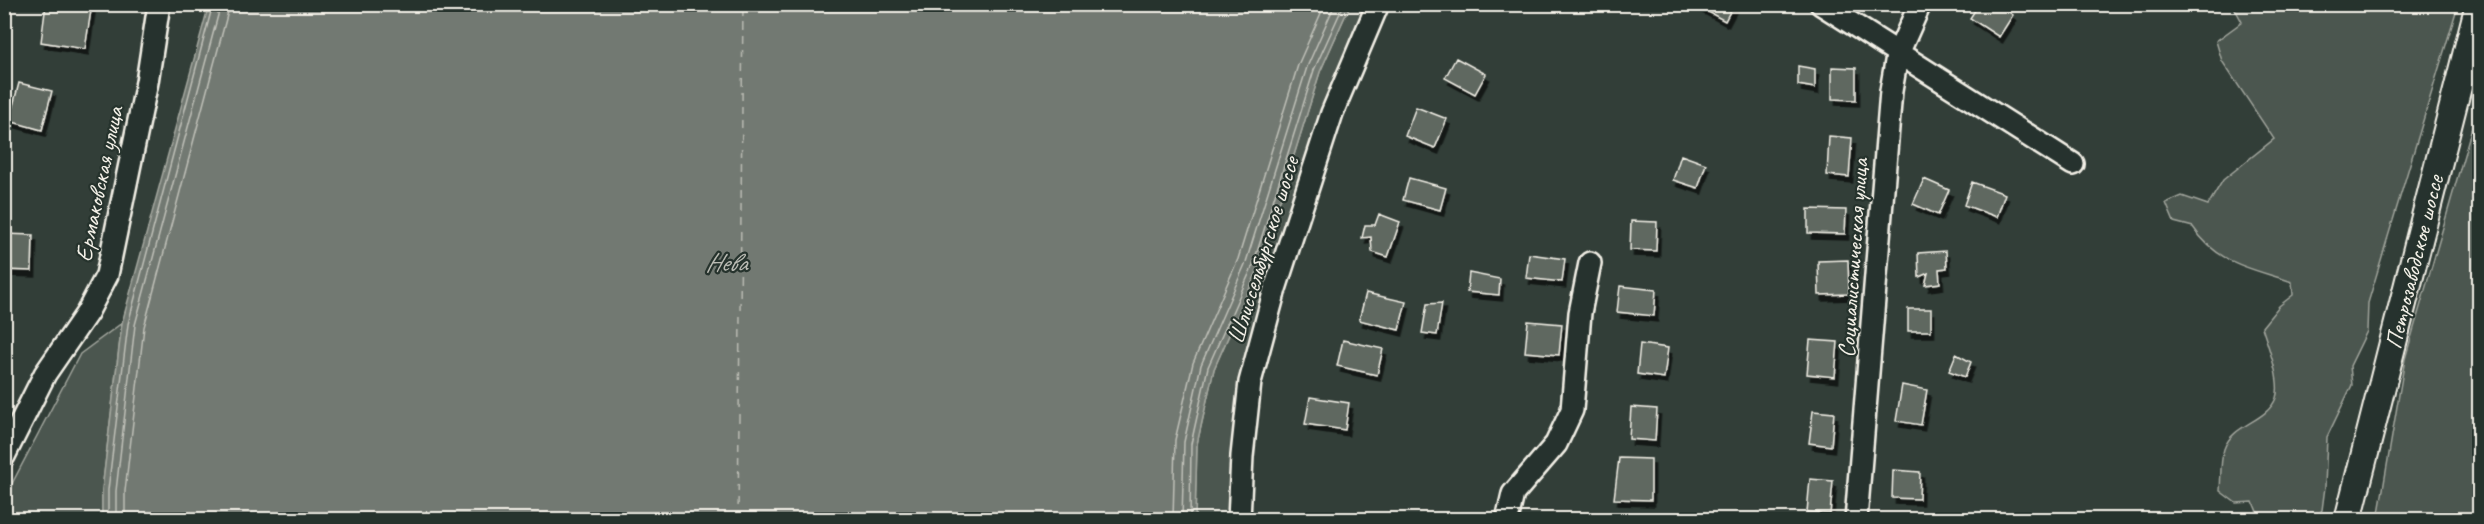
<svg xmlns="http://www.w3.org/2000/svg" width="2484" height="524" viewBox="0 0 2484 524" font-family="Caveat,sans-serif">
<defs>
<filter id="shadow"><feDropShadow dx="3.5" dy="6" stdDeviation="0" flood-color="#0009"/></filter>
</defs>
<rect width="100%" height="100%" fill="#323e38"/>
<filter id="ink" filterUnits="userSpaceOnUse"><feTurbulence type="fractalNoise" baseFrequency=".0167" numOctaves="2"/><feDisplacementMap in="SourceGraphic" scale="12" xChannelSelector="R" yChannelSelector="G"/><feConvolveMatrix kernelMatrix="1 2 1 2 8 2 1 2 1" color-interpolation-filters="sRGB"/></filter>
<g filter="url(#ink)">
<path fill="#4c564f" stroke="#a0a49c" stroke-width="1.5" d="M1350 5H1376L1239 431 1228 495 1229 519 1195 520 1197 444 1214 369 1259 267 1320 72Z
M2233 5H2458L2368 303 2367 331 2350 366 2352 385 2327 437 2325 487 2322 510 2316 519H2260L2253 502 2236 503 2220 491C2221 478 2220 462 2224 449 2232 424 2267 422 2276 398 2282 381 2267 344 2262 327L2279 306 2293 295 2292 282C2252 268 2218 265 2193 227L2174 222 2166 203 2182 196 2208 205 2223 180 2274 139 2222 61 2216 41 2242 22Z
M2479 103V519H2378L2405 359Z
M122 323 102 490V519L5 520V497L80 354Z"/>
<path fill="#727972" stroke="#a6a9a1" stroke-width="1.5" d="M206 5H1350L1320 72 1259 267 1214 369 1197 444 1195 519H102V490L122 323 208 8Z"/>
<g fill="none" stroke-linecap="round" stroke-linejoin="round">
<path stroke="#c0c1b9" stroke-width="1.5" d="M108 520V490L128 324 213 4
M116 520V491L135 325 221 4
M125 520V491L144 327 230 4
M1173 520 1175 440 1193 363 1238 259 1298 65 1325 4
M1182 520 1184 442 1201 365 1246 262 1307 67 1335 4
M1190 520 1191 444 1208 367 1253 265 1314 70 1344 4"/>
<path stroke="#babbb3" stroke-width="1.5" stroke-dasharray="8 6" stroke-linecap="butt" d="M738 520 743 4"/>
</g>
<path fill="#5f6861" stroke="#f4f1e8" stroke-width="1.5" filter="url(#shadow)" d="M46 4H92L85 49 41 42Z
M1700 4H1734L1725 21 1699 7Z
M1979 4H1997L2013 15 1999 37 1970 18Z
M1456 58 1486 74 1475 94 1445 78Z
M1798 66 1815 69V88L1798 85Z
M1832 67 1856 68V100L1832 99Z
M19 83 52 91 42 130 9 121Z
M1416 107 1447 119 1435 148 1405 136Z
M1829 136 1852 138 1849 177 1827 175Z
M1681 155 1706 164 1698 188 1673 180Z
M1409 178 1446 188 1440 210 1403 200Z
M1924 179 1949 190 1938 215 1913 204Z
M1972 182 2005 194 1997 217 1964 205Z
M1808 209 1846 210 1845 234 1808 233Z
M1379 214 1400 222 1388 257 1372 252 1371 237 1362 238 1365 225H1375Z
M1631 221 1657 222 1656 251 1630 250Z
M4 234 33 235 32 271 4 270Z
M1946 251 1947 268 1939 269 1940 283 1925 285 1928 273 1919 277 1918 253Z
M1529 254 1565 259 1562 282 1526 278Z
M1848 260 1849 294 1819 295 1818 261Z
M1469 273 1500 279 1499 295 1467 292Z
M1620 286 1656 290 1654 316 1617 312Z
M1366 293 1406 302 1399 330 1359 320Z
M1442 303 1437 335 1422 333 1427 304Z
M1908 309H1931V331H1908Z
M1528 321 1562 324 1559 355 1525 352Z
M1343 340 1383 349 1377 375 1337 366Z
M1810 340 1838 342 1835 377 1807 374Z
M1640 344 1668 348 1664 378 1637 374Z
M1956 354 1971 362 1965 377 1949 371Z
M1902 385 1927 390 1921 425 1896 421Z
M1310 397 1349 403 1345 430 1305 424Z
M1631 407 1657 409 1655 441 1629 439Z
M1813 411 1834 413 1831 446 1809 443Z
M1619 458 1651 459V500L1614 499Z
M1893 470 1920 472 1919 499 1892 498Z
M1810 479 1833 481 1830 514 1807 512Z"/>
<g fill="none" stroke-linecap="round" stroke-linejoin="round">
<defs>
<path id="minor" d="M1821 4 2073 164
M4 456 45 374 87 313 107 275 147 82 159 4
M1239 520 1242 456 1250 382 1275 289 1332 113 1378 4
M1507 520 1513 494 1556 444 1572 410 1580 313 1590 263
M1856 520 1891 91 1897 56 1920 4"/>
<path id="major" d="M2348 520 2479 4"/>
</defs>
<use href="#minor" stroke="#f4f1e8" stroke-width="26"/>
<use href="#major" stroke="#f4f1e8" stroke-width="30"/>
<use href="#minor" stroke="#26332d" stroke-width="21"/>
<use href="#major" stroke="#26332d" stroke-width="26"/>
</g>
</g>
<g text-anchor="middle" stroke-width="4.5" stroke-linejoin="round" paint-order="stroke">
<g font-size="24" fill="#f4f1e8" stroke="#26332d">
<text transform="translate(99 184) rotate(-78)" y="8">Ермаковская улица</text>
<text transform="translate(1263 250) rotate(-73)" y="8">Шлиссельбургское шоссе</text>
<text transform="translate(1853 258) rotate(-86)" y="8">Социалистическая улица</text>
<text transform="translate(2414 262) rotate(-76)" y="8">Петрозаводское шоссе</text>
</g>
<g font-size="26" font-style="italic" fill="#babbb3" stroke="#26332d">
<text x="726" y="271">Нева</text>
</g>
</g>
<rect width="2484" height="524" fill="none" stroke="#26332d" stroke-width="24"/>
<rect x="12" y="12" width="2460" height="500" fill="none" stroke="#f4f1e8" stroke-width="2" filter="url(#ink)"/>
</svg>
